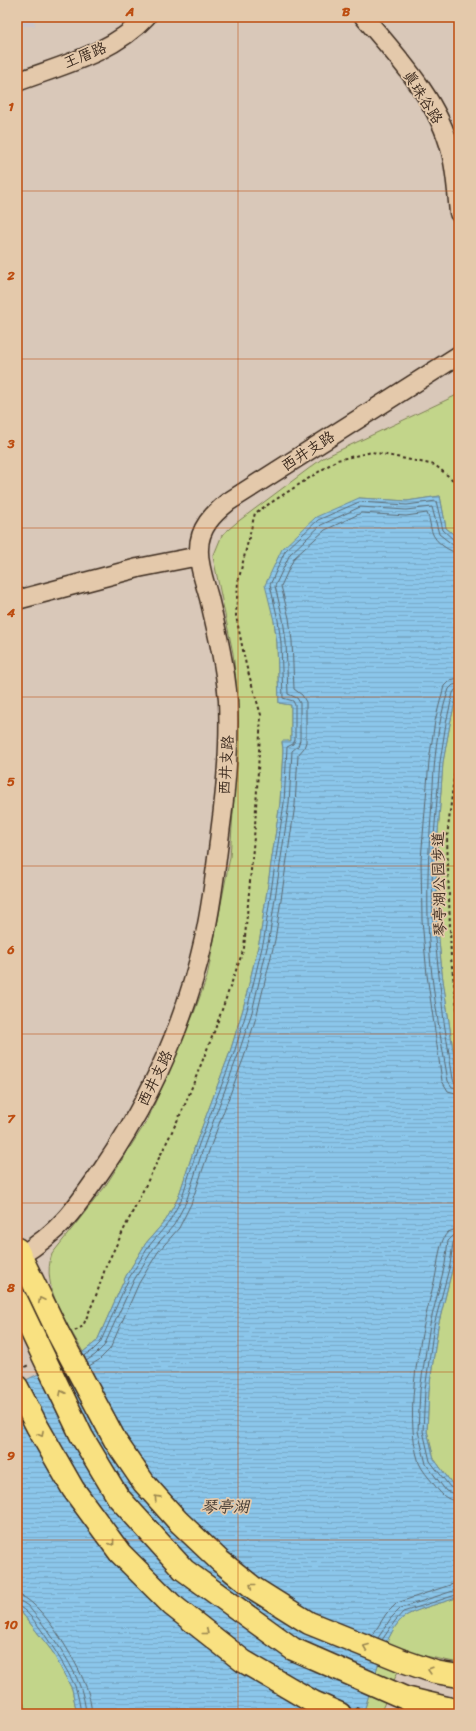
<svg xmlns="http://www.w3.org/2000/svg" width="476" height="1731" viewBox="0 0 476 1731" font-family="Sriracha,'LXGW WenKai TC',sans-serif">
<defs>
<pattern id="water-rules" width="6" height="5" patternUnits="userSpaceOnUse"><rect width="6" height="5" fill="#8bc6ea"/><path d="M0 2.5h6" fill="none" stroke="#79aac8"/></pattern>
</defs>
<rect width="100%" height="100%" fill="#d9c8b9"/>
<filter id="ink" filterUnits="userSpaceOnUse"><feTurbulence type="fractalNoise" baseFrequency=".025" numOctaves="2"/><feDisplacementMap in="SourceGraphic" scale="8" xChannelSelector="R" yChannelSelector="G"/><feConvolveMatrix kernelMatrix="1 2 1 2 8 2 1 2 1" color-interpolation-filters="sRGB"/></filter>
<g filter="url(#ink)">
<path fill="#ccc6ca" d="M17 17H34L35 26H17L23 62 17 64Z"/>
<path fill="#c2d58a" stroke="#7e8054" d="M459 394V539L446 528 440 496 407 501 359 498 274 621 277 643 279 703 291 705V741L282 742 283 750 280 803 260 938 243 1009 230 1052 196 1143 178 1198 166 1220 146 1243 126 1276 97 1341 83 1352C68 1324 40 1287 52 1254L104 1188 148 1119 194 1013 207 977 230 857 237 753 236 681 233 653 213 557 222 535 236 523 323 458Z
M459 685V1092L442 973 437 919 436 861 443 762 450 724Z
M459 1232V1487L453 1485 434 1459 427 1431 429 1390 438 1326 453 1266Z
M459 1597V1663L406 1652 380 1714H363C371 1691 385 1626 407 1615 423 1607 442 1603 459 1597Z
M17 1609 22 1613 52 1651 72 1689 77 1714H29L17 1691Z"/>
<path fill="url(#water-rules)" stroke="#6b8898" d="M440 496 446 528 459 539V580L457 583 459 584V685L450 724 443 762 436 861 437 919 442 973 459 1092V1232L453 1266 438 1326 429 1390 427 1431 434 1459 453 1485 459 1487V1597C442 1603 423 1607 407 1615 385 1626 371 1691 363 1714H77L72 1689 52 1651 22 1613 17 1609V1382H22L83 1352 97 1341 126 1276 146 1243 166 1220 178 1198 196 1143 230 1052 243 1009 260 938 280 803 283 750 282 741H291V705L279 703 277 643 274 621 265 585 282 549 316 517 359 498 407 501Z"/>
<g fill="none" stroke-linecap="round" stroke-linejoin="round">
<path stroke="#5b6870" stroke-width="1" d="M459 678 450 680 444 686 435 721 429 761 421 860 422 920 427 975 442 1081 448 1091 459 1094
M459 684 453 685 449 689C436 725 434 765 432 803 429 842 427 880 428 918 429 972 439 1029 448 1081L452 1087 459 1088
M459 689 455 690 453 693 446 723 440 762 432 861 433 920 444 1022 453 1079 455 1083H459
M459 1228 448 1232C439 1240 438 1265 435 1278 422 1330 402 1411 419 1463 422 1470 428 1477 433 1483 440 1493 446 1501 459 1501
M459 1234 453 1236 448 1241 445 1264 430 1324 420 1390 418 1431 426 1464 446 1491 459 1495
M459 1239 455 1240 453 1243 450 1265 434 1325 425 1390 423 1431 430 1461 450 1487 459 1490
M84 1356 92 1351 100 1343 129 1278 149 1246 169 1222 181 1200 199 1144 234 1053 247 1010 264 939 284 803 287 747 293 744 295 740V705L293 701 283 698 281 643 278 620 270 585 285 551 318 520 359 502 407 505 436 501 443 530 455 541 459 542
M86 1361 95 1355 104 1346 134 1280 153 1249 174 1225 186 1202 204 1146 238 1055 252 1012 269 939 289 804 292 751 298 746 300 740V703L297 698 288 694 286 642 283 619 275 586 290 554 321 525 360 507 406 510 432 507 439 534 453 545 459 547
M89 1366 99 1360 110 1349 139 1283 158 1252 179 1228 191 1204 210 1148 244 1057 257 1014 275 940 295 805 298 755 304 748 306 742V702L302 695 294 689 292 641 289 618 281 586 294 558 325 530 361 513 406 516 427 513C430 519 430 526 432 532 435 542 449 552 459 553
M17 1595C39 1596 78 1664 85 1684 89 1692 91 1705 92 1714
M17 1601 22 1602 28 1606C52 1635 84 1675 86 1714
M17 1606C32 1608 68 1671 75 1686 78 1694 80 1706 81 1714
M372 1636 386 1614 397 1603 459 1582
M378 1638 391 1618 401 1608 459 1589
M382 1640 395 1621 403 1612 459 1594"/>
<defs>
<path id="minor" d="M364 17C397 56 439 101 451 152 456 172 457 193 459 213
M17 82C62 65 113 53 146 17
M17 600 138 568 199 556
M20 1256C61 1231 75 1209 102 1170 151 1099 185 1024 204 939 212 904 216 868 220 833 226 789 230 745 228 700 225 665 217 632 209 598 205 583 198 565 199 549 199 528 213 514 228 502L459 355"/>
<path id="major" d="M17 1249 59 1335
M17 1387 37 1426 73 1489 120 1553 172 1605 243 1661 313 1702 340 1714
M403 1661 435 1672 459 1676"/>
</defs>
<use href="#minor" stroke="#3b2a1e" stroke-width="21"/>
<use href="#major" stroke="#3b2a1e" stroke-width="25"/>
<path stroke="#3b2a1e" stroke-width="2" stroke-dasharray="3 3" stroke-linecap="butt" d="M459 744 457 751 447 838 451 958 459 1025
M75 1331 83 1326 97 1293 106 1266 184 1107 214 1032 244 948 255 826 261 715 246 665 236 616 238 582 255 513 337 460 372 452 435 465 459 485
M20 1370 30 1364
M356 1708 369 1714"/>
<use href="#minor" stroke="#e4c9ab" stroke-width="18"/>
<use href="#major" stroke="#f9e181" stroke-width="22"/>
<defs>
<path id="major-bridge" d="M17 1301 82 1437 118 1497 184 1570 293 1649 405 1698 459 1711
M59 1335 116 1442 144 1483 178 1521 220 1561 255 1589 309 1623 403 1661"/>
</defs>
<use href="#major-bridge" stroke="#3b2a1e" stroke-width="25" stroke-linecap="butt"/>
<use href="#major-bridge" stroke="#f9e181" stroke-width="22"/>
</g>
<defs><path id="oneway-chevron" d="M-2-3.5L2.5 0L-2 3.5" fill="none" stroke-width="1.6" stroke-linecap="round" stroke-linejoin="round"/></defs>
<g stroke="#9a8650">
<use href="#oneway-chevron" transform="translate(41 1300) rotate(-117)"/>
<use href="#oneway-chevron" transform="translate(62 1393) rotate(-116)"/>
<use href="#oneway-chevron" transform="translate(41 1434) rotate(60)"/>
<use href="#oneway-chevron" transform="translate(157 1498) rotate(-132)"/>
<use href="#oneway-chevron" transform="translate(112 1543) rotate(53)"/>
<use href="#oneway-chevron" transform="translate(252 1586) rotate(-142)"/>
<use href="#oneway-chevron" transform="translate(206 1632) rotate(38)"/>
<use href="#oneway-chevron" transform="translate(366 1647) rotate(-159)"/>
<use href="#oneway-chevron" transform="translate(430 1670) rotate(-163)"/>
</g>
</g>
<path fill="none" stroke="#bd4d10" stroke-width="1" stroke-opacity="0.55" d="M238 17V1714M17 191H459M17 359H459M17 528H459M17 697H459M17 866H459M17 1034H459M17 1203H459M17 1372H459M17 1540H459"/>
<g text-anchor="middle" stroke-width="3.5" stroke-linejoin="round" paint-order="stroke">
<g font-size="15" fill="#3b2a1e" stroke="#e4c9ab">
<text transform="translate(85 55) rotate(-22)" y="5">王厝路</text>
<text transform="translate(423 97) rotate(58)" y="5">真珠谷路</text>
<text transform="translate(308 451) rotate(-33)" y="5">西井支路</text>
<text transform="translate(226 765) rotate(-86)" y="5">西井支路</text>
<text transform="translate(439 884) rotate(-91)" y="5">琴亭湖公园步道</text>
<text transform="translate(155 1078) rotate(-64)" y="5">西井支路</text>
</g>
<g font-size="16" font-style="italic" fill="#433a32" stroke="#e4c9ab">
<text x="225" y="1512">琴亭湖</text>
</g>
</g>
<rect width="476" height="1731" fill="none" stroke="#e4c9ab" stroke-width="44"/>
<rect x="22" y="22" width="432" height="1687" fill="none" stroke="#bd4d10" stroke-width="1.5"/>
<g font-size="13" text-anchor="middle" font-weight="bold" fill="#bd4d10">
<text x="130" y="16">A</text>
<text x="346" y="16">B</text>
<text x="11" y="111">1</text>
<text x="11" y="280">2</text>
<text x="11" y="448">3</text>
<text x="11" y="617">4</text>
<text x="11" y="786">5</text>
<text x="11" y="954">6</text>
<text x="11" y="1123">7</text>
<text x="11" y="1292">8</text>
<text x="11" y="1460">9</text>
<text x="11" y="1629">10</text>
</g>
</svg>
